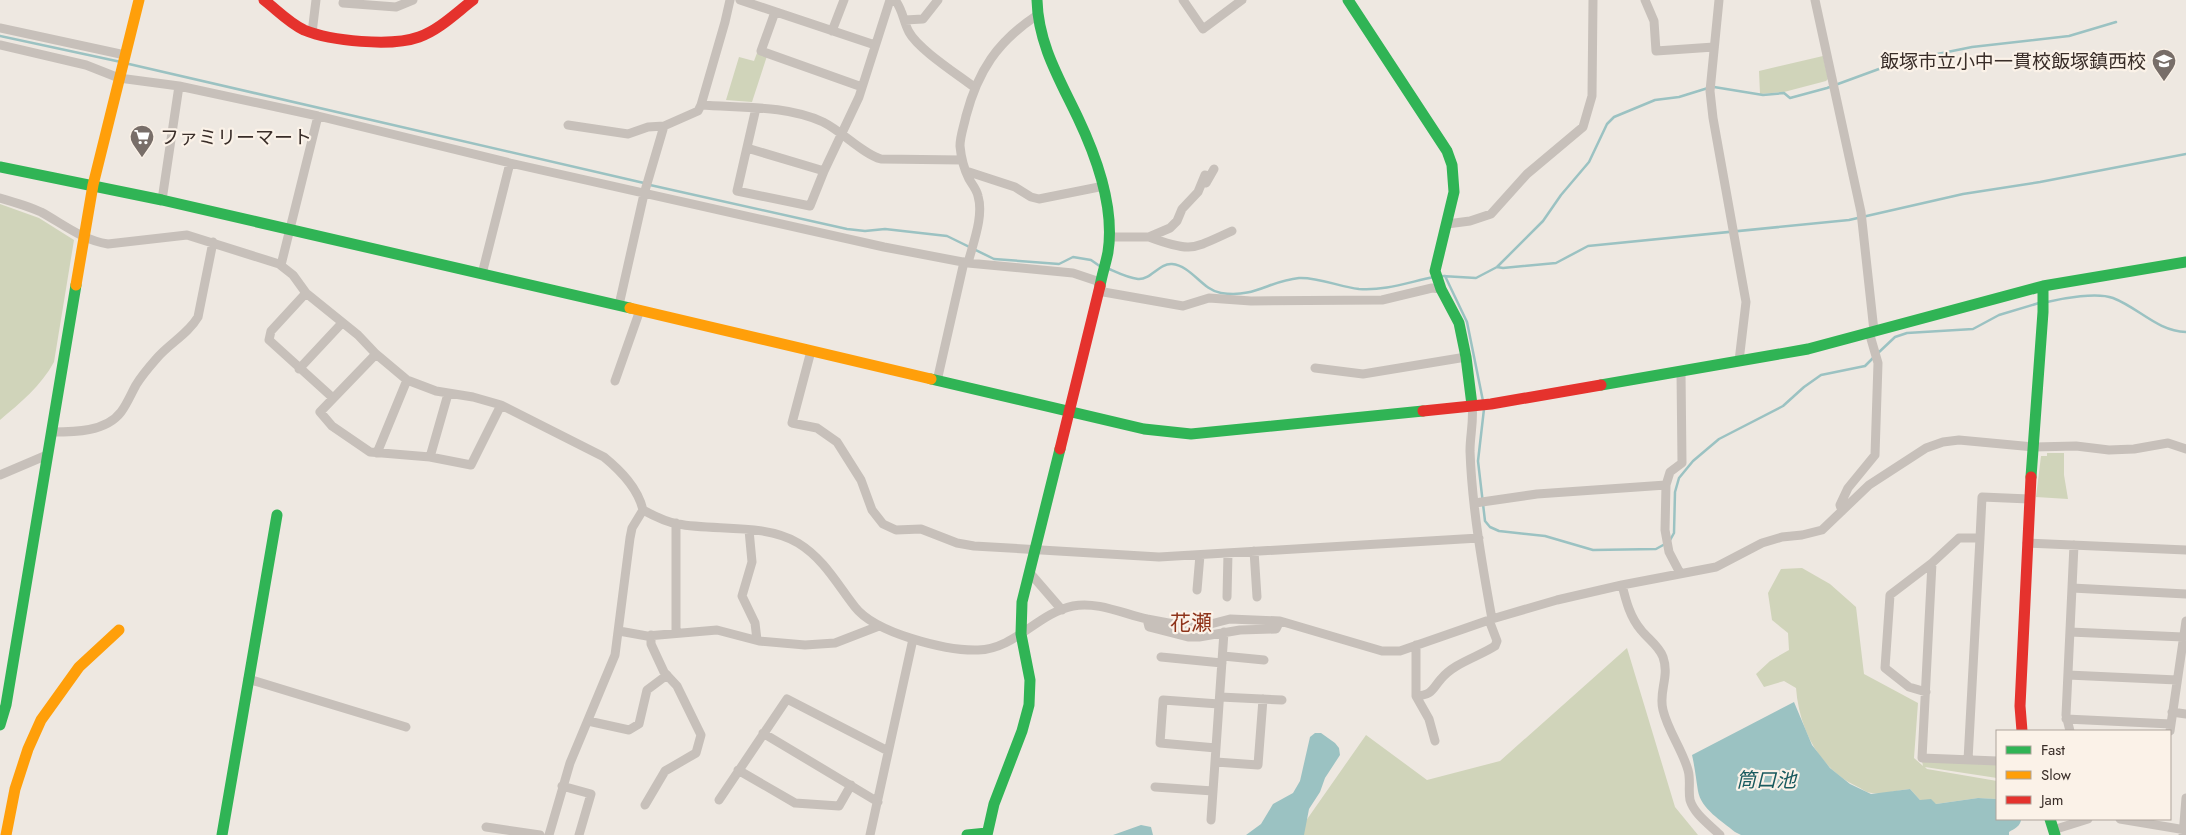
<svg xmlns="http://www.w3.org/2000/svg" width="2186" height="835" viewBox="0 0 2186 835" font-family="Jost,'Noto Sans JP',sans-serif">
<rect width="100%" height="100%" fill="#eee8e1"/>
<path fill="#d0d4ba" d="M757 53 767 56 752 102 726 100 739 57 754 61Z
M1823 56 1828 79 1826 81 1784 92 1760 94 1759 71Z
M0 204 39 218 74 240 54 362C41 386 20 403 0 420Z
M2047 453H2064V475L2068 499 2036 497 2041 456H2047Z
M1802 568 1830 584 1856 607 1864 674 1918 703 1914 758 1923 766 1922 761 1997 765V778L1925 767 1927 769 1997 781V799L1978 798 1936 804 1920 800 1910 789C1898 790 1883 795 1872 793 1867 793 1862 789 1858 787 1819 769 1799 729 1796 688L1784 681 1764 687 1756 674 1770 661 1789 650 1788 633 1772 620 1768 593 1781 569Z
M1627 648 1675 807 1698 835H1296L1366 735 1427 780 1500 761Z"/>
<path fill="#9bc2c2" d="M1794 702 1812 745 1830 768 1850 784 1871 794 1910 789 1920 800 1931 799 1936 804 1978 798 1997 799V819H2021C2021 826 2014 829 2009 832V835H1741L1735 832C1722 821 1701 809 1698 791 1696 779 1695 768 1692 755Z
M1315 733H1321L1335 743 1339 748 1340 755 1325 778 1320 792 1309 809 1304 835H1246L1261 824 1273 804 1293 793 1300 781 1310 737Z
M1141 825 1151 827 1153 835H1113Z"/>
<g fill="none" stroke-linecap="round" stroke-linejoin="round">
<path stroke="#9bc2c2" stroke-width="2.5" d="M0 36 121 62
M129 64 644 183
M1714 87 1763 95 1784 93 1790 98 1827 88 1898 62 1972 47 2069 36 2116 22
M650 185 847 229 865 231 885 229 947 236 994 259 1059 264 1073 257 1091 260 1101 267
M1497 267 1503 268 1556 263 1588 246 1849 220 1963 194 2040 182 2186 154
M1109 269C1118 273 1128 278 1138 279 1151 280 1159 263 1172 264 1192 266 1202 290 1221 293 1256 298 1268 281 1299 278 1319 277 1339 287 1359 289 1385 291 1409 282 1434 277
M1442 276 1476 278 1497 267 1543 221 1561 195 1589 162 1607 124 1614 117 1655 100 1679 97 1708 88
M1445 276 1467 322 1483 401
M2047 302C2064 298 2097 292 2113 298 2139 308 2157 331 2186 332
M1877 354 1895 337 1907 333 1973 329 1999 315 2039 303
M1484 409 1478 461 1485 521 1490 527 1499 531 1545 536 1593 550 1656 549 1665 544
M1669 542 1674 533 1675 492 1679 478 1693 461 1719 439 1783 406 1804 387 1821 375 1865 366 1873 358"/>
<path stroke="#c7c0ba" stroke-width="9" d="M344 0 343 3 396 7 413 0
M740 0 875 45
M895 0C903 10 903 21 909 32 918 49 957 74 974 87
M1183 0 1203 29 1242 0
M1645 0 1654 21 1656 51 1714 47
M1719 0 1710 91 1713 118 1746 302 1739 361
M1815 0 1861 212 1874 331
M775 12 761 51 862 87
M905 20 923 19 938 0
M0 28 125 55
M832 31 844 0
M312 33 316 0
M0 45 86 65 119 78 179 86 318 116 510 163 884 247 968 263 1073 273 1100 282
M701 105C741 108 786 105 823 122 843 132 863 154 881 159L962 160
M756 108 737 191 810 206 824 171 859 97 890 0
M568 125 628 134 648 127 664 126
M747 148 824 171
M966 171 1015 187 1031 197 1039 199 1104 186
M1206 183 1214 169
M0 198C14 202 28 206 41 212 63 224 82 240 108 244L187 235 279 264 293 275 306 293 358 335 376 354 407 380 436 391 473 397 501 405 604 457C621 471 638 488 643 510L632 528 630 538 615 655 570 763 549 835
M162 200 179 86
M1447 224 1470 221 1491 214 1527 174 1583 127 1592 96 1593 0
M1109 237H1149L1170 228 1177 221 1182 209 1198 192 1205 175
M1149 237C1192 253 1192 249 1232 231
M968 263C973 243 984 216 978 196 977 190 972 184 969 179 964 169 961 157 960 146 960 136 964 126 966 116 978 71 997 42 1036 16
M281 265 318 116
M482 274 510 163
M1098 291 1183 306 1209 298 1251 301 1382 300 1432 288 1441 289
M306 293 271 331 269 340 333 398
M619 305 644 194 664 126 698 111 701 105 725 22 730 0
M811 351 792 423 817 428 837 442 861 480 872 510 883 524 896 530 921 529 957 543 974 546 1159 557 1479 538
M376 354 320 412 332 426 370 452 430 457 471 465 501 405
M1315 368 1363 374 1466 357
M299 369 342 323
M615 381 640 310
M937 381 964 262
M1472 405C1474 421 1470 435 1470 451 1472 507 1482 564 1492 619
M52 432C74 432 106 432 121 412 127 404 131 394 136 385 142 375 150 366 157 358 170 343 188 334 198 317L213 242
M377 453 407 380
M430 457 448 394
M0 475 47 455
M1475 503 1537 494 1666 485
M643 510C654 516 666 522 678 524 715 531 765 523 798 543 824 559 837 584 855 607 875 633 946 651 978 650 1015 649 1038 613 1073 606 1097 601 1124 614 1147 619L1149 627 1188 637H1199L1240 630 1276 629 1280 621 1382 651H1400L1492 619 1557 600 1622 585 1716 567 1762 543 1782 537 1802 535 1822 530 1869 485 1926 448 1943 442 1959 440 2034 447 2076 446 2109 450 2134 449 2168 443 2186 449
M1842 511 1840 505 1848 488 1875 455 1878 363 1869 332
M749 530 752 562 742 596 755 623 757 640
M2027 543 2186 550
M1254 551 1257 597
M1932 563 1922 758 1997 761
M1030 573 1062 610
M1680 573 1669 552 1665 530 1666 485 1670 472 1682 463 1681 372
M1622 585C1626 601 1630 617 1641 630 1648 639 1659 646 1663 657 1670 677 1658 692 1663 710 1668 731 1682 749 1688 770 1691 780 1688 790 1690 800 1694 814 1710 825 1720 835
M2072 588 2186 594
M1197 590 1200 555
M1227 597 1228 553
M1147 619 1195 628 1230 619 1280 621
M619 631 647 636 717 630 759 641 805 645 835 643 879 626
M2070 632 2183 637
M676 633V523
M1416 645V696C1433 695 1432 689 1441 679 1454 663 1478 657 1495 646L1497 641 1489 620
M1223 656 1264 660
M1161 657 1222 663
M2068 675 2177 680
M248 679 406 727
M1926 692 1909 687 1885 668 1890 595 1932 563 1959 538H1980L1982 497 2029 499
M1416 696 1429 719 1435 741
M1220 697 1282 700
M2172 712 2186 714
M2066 719 2171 724
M588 721 629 730 639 724 647 690 667 675
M2070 731 2066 715 2074 545
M2170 731 2186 621
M763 733 878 802
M1216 748 1160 743 1163 700 1219 704
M1968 760 1980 538
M1216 762 1258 765 1263 699
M738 770 795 803 839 806 851 785
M562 786 591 794 579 835
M1155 787 1213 791
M719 800 787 699 888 751
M645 805 665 771 696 753 701 735 677 686 664 672 651 644V635
M2120 819 2186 830
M1211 820 1224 632
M486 827 540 835
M2053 830 2088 819
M870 835 913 639
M2183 835 2186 798"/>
<path stroke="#30b455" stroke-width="11" d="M1037 0C1038 44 1060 80 1078 118 1097 158 1115 207 1108 252 1106 263 1102 274 1100 286
M1348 0 1447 151 1452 165 1454 192 1435 271 1441 289 1459 323 1466 357 1472 405
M0 167 162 200 630 308
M931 379 1144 429 1191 434 1423 411
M1601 385 1808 349 2043 286 2186 262
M2031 477 2043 312V286
M0 725 6 705 76 285
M2050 819 2055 835
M222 835 277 515
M967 835 987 833
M987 835 994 804 1022 731 1029 705 1030 680 1021 634 1022 602 1060 449"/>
<path stroke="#ff9f0a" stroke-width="11" d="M76 285 93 185 139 0
M630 308 931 379
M6 835 15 789 28 749 41 720 79 667 119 630"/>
<path stroke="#e5322d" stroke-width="11" d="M264 0C277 10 289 23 304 30 331 41 391 47 419 37 439 30 456 13 473 0
M1423 411 1491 404 1601 385
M1060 449 1100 286
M2022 731 2020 706 2031 477"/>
</g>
<defs>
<symbol id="school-pin" viewBox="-11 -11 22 30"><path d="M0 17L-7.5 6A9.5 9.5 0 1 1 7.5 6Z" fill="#786e69" stroke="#fbf2e8"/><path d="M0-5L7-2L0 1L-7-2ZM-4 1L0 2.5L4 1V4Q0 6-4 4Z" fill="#fff"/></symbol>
<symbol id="supermarket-pin" viewBox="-11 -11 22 30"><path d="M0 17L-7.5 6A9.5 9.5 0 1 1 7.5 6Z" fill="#786e69" stroke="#fbf2e8"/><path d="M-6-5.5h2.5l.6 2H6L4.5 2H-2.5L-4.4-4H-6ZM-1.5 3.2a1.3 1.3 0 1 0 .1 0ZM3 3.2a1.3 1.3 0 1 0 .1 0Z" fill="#fff"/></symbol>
</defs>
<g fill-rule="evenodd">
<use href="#school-pin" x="2150" y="47" width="28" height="38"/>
<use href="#supermarket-pin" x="128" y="123" width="28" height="38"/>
</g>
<g text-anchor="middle" stroke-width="4.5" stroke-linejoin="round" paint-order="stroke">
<g font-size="19" fill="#392d28" stroke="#fbf2e8" text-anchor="end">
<text x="2146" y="68">飯塚市立小中一貫校飯塚鎮西校</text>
<text x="160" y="144" text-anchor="start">ファミリーマート</text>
</g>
<g font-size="20" font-style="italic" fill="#195a5e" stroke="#fbf2e8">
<text x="1766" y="787">筒口池</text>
</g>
<g font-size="21" fill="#8f341a" stroke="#fbf2e8">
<text x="1191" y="630">花瀬</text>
</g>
</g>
<rect x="1996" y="730" width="175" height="90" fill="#fbf2e8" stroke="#ada39b"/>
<rect x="2006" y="746" width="25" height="8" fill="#30b455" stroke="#ada39b"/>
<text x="2041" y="755" font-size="15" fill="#392d28">Fast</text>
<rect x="2006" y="771" width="25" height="8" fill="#ff9f0a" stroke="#ada39b"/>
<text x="2041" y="780" font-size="15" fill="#392d28">Slow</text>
<rect x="2006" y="796" width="25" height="8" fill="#e5322d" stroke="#ada39b"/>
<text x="2041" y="805" font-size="15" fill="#392d28">Jam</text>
</svg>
